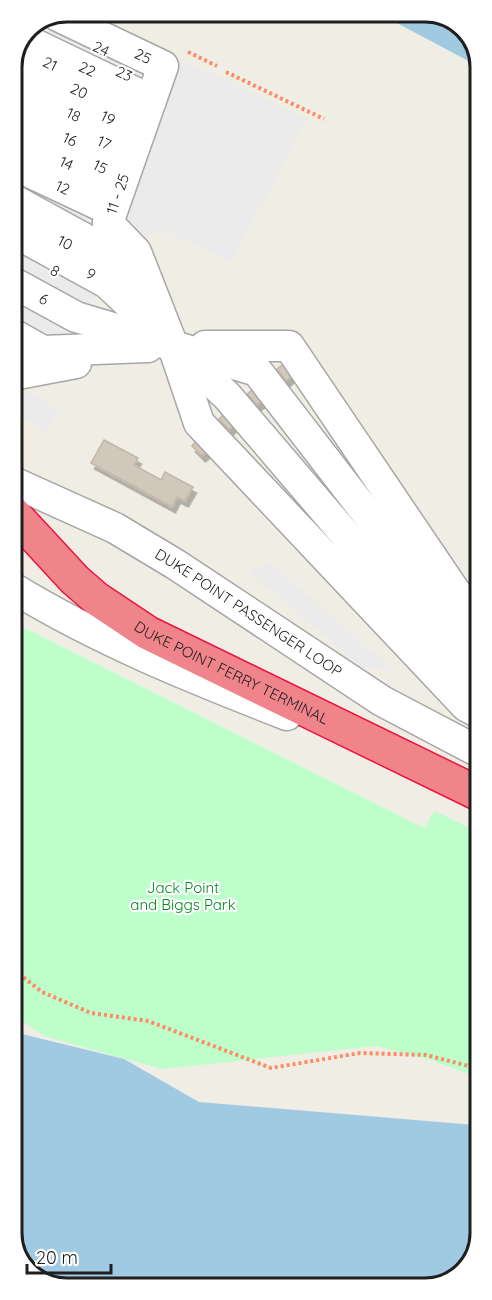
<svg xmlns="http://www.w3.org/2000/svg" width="492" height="1300" viewBox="0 0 492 1300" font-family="Quicksand,sans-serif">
<defs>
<filter id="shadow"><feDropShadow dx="3.5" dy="6" stdDeviation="0" flood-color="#0004"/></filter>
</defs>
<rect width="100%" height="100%" fill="#f0eee4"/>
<path fill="#bdfecb" d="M13 622 424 828 434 811 479 832 480 1078 434 1061 376 1046 162 1069 44 1036 14 1015Z"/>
<path fill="#ebebeb" d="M67 12H80L306 118 232 263 159 228 22 380 13 375 12 64 28 28Z
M16 386 59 410 47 432 13 413V392Z
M270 563 392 669 361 667 248 571Z"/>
<path fill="#a0cae2" d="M376 12C418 12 478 8 478 66Z
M14 1032 124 1059 199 1102 475 1125 480 1129V1233L469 1266 439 1286 63 1288 33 1276 14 1247Z"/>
<path fill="#d1c8bc" stroke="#c3b6a5" stroke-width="1.5" filter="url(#shadow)" d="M285 363 293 375 286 381 277 369Z
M255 388 264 400 257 405 247 394Z
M226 412 236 423 229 430 219 419Z
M198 439 209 450 202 456 192 446Z
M104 440 138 458 134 465 161 480 165 472 193 487 185 501 177 497 172 507 91 463Z"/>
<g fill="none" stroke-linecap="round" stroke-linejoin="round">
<defs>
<g id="minor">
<path id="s1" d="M58 16 163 66 108 223 136 252 173 346 199 423 466 706 479 713"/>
<path id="s2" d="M24 39 151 100"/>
<path id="s3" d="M14 60 143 122"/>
<path id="s4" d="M12 86 135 144"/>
<path id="s5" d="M12 112 127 167"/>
<path id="s6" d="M12 138 120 189"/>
<path id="s7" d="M12 164 112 211"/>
<path d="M12 199 127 262 135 275"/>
<path id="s8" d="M12 231 107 283 227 396 479 691"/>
<path id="s9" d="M12 282 76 317 257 371 479 659"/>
<path d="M13 334 43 351 148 347"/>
<path d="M205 346H289L479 627"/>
<path d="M13 367 23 373 76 363"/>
<path id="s10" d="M13 482 115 528 175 564 382 701 479 752"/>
<path d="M13 588C100 641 192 678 287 715"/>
</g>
<g id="highway">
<path id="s11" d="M13 513 75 580 97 599 148 633 479 794"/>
</g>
</defs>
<use href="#minor" stroke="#a6a6a6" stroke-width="33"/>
<use href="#highway" stroke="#eb1441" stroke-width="36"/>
<path stroke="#ff8b66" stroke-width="4" stroke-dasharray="3 3" stroke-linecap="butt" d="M188 52 217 66
M226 72 324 119
M14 970 42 992 91 1013 148 1021 271 1068 360 1053 426 1055 480 1069"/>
<use href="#minor" stroke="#fff" stroke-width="30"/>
<use href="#highway" stroke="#ef848a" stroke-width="33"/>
</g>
<g text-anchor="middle" stroke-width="4.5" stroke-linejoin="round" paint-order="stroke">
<g font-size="15" fill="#1f1f1f" stroke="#fff">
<text transform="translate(101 49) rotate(26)" y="5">24</text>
<text dy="5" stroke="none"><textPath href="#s1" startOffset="94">25</textPath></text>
<text transform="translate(50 64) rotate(26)" y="5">21</text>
<text dy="5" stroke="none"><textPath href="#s2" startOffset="70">22</textPath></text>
<text transform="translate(124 74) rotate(26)" y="5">23</text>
<text dy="5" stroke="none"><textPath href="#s3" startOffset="72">20</textPath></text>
<text dy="5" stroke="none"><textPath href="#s4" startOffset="68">18</textPath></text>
<text transform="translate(108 118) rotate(26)" y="5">19</text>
<text dy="5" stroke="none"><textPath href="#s5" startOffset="64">16</textPath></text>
<text transform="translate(104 143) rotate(25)" y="5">17</text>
<text dy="5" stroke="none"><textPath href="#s6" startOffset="60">14</textPath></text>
<text transform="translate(100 167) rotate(26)" y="5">15</text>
<text dy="5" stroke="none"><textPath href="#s7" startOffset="56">12</textPath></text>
<text transform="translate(118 194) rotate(-71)" y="5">11 - 25</text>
<text transform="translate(65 243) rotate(28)" y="5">10</text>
<text transform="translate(55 271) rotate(29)" y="5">8</text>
<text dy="5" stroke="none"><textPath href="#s8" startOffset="90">9</textPath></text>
<text dy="5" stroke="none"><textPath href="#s9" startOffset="36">6</textPath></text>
<text dy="5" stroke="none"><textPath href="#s10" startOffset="270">DUKE POINT PASSENGER LOOP</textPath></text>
<text dy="5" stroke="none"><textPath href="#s11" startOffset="274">DUKE POINT FERRY TERMINAL</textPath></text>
</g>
<g font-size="15" fill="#02871f" stroke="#fff">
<text x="183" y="893">Jack Point<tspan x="183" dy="17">and Biggs Park</tspan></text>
</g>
</g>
<path d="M0 0H492V1300H0ZM67 22H425A45 45 0 0 1 470 67V1233A45 45 0 0 1 425 1278H67A45 45 0 0 1 22 1233V67A45 45 0 0 1 67 22Z" fill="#fff" fill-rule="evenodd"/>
<path fill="none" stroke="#1f1f1f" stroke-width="3" d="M67 22H425A45 45 0 0 1 470 67V1233A45 45 0 0 1 425 1278H67A45 45 0 0 1 22 1233V67A45 45 0 0 1 67 22Z"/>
<path d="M27 1264v9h84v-9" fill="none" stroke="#1f1f1f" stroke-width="3"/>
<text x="36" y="1264" font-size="18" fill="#1f1f1f" stroke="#ffffff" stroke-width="4.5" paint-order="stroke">20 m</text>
</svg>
